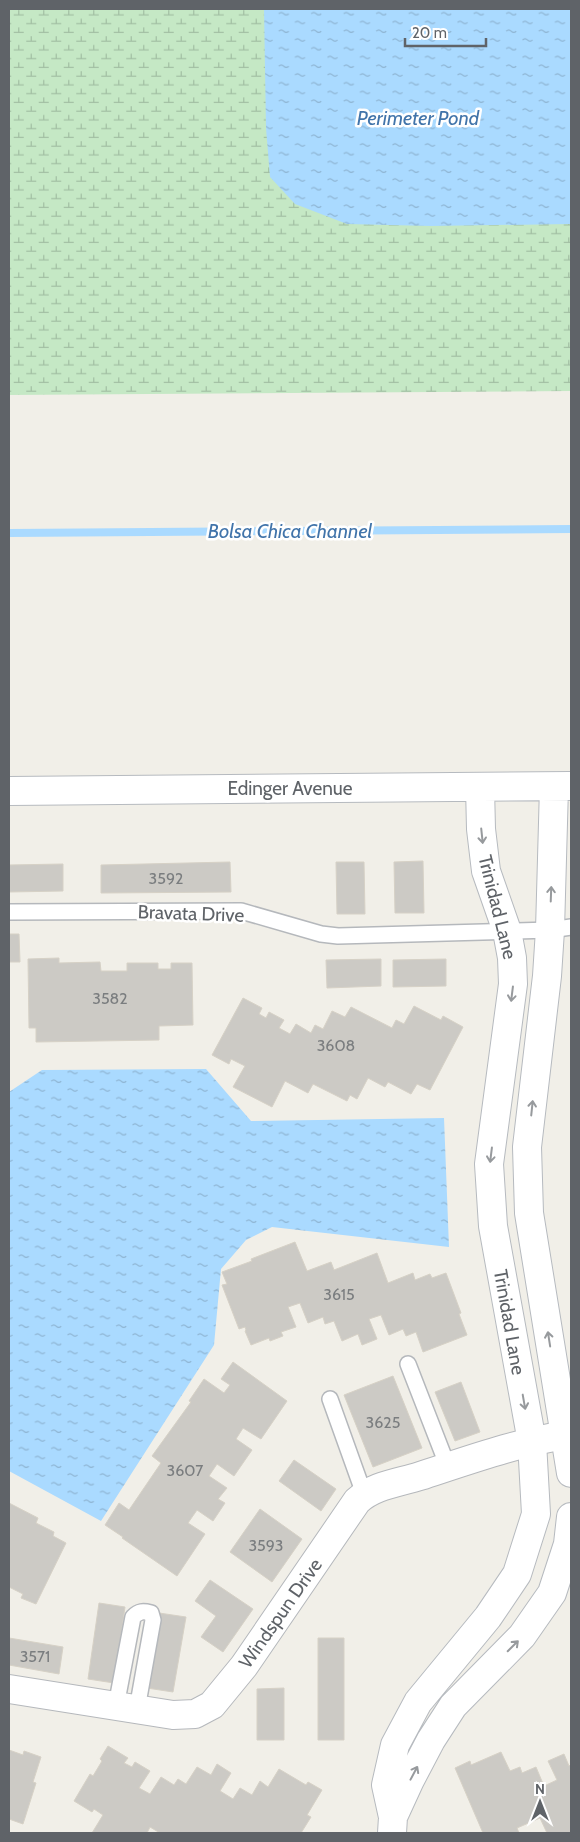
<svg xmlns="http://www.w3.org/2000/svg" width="580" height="1842" viewBox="0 0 580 1842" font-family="Cabin,sans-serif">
<defs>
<pattern id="wetland-marsh" width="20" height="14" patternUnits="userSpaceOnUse" patternTransform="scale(1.25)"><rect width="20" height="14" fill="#c5e8c5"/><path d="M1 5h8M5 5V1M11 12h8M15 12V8" fill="none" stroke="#a3c0a4"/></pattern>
<pattern id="water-ripples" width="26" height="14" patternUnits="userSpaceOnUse" patternTransform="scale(1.25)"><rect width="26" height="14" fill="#aadaff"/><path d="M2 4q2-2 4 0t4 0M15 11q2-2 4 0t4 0" fill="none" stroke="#8eb4d2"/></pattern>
</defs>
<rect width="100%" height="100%" fill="#f1efe8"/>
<path fill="url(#wetland-marsh)" d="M9 9H571V391L9 395Z"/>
<path fill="url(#water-ripples)" d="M264 9H571V224L431 226 347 224 295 204 270 177 266 128Z
M206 1069 251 1121 444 1118 449 1247 272 1227 246 1240 221 1269 214 1345 101 1521 9 1471V1092L42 1070Z"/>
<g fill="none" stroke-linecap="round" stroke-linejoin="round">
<path stroke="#aadaff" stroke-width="8" d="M9 533 571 529"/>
</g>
<path fill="#cccac5" stroke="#d6d1c6" d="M423 861 424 913H395L394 862Z
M230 862 231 892 101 893V865Z
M336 862H364L365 914H337Z
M63 864V891L9 892V865Z
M9 934H19L20 962H9Z
M59 958V963L100 962 101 971H127V963H158V969H171V963H192L193 1025 159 1026V1040L36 1042V1028H29L28 959Z
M381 959V986L327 988 326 960Z
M446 959V986L393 987V960Z
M243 998 262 1008 259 1014 266 1018 269 1012 284 1020 279 1028 290 1034 296 1024 311 1033 315 1025 323 1029 332 1011 345 1017 351 1007 392 1028 396 1020 404 1024 414 1006 441 1020 443 1016 463 1027 430 1090 417 1084 411 1094 388 1082 385 1087 368 1078 357 1099 350 1095 347 1101 313 1084 308 1093 285 1081 272 1107 233 1087 245 1066 231 1059 229 1064 212 1055Z
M295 1242 307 1271 331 1262 334 1270 377 1253 388 1283 413 1273 415 1280 430 1274 432 1278 446 1273 461 1313 459 1314 467 1335 423 1352 416 1332 406 1336 403 1329 389 1335 381 1315 369 1319 377 1339 362 1345 358 1334 342 1341 334 1321 325 1324 323 1317 308 1323 300 1303 288 1307 296 1327 281 1332 283 1336 270 1341 269 1338 251 1345 245 1331 246 1330 245 1327 239 1329 222 1285 227 1284 222 1272 252 1261 251 1259Z
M233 1362 287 1401 261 1439 243 1428 236 1439 252 1450 234 1476 217 1464 209 1476 227 1488 218 1499 225 1503 213 1521 197 1510 188 1523 205 1534 177 1576 122 1538 123 1537 105 1525 119 1503 129 1510 161 1463 152 1456 191 1402 189 1401 204 1379 224 1393 230 1385 221 1379Z
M393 1376 422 1448 373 1467 344 1395Z
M461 1382 480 1432 455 1441 435 1392Z
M294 1460 336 1489 321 1511 279 1481Z
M9 1503 38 1518 36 1523 54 1532 53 1536 66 1543 36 1604 21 1598 23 1594 9 1587Z
M260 1509 302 1539 272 1582 230 1552Z
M210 1580 253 1609 223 1652 201 1637 216 1616 195 1601Z
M99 1603 125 1607 114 1683 88 1679Z
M159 1613 186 1617 173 1692 147 1688Z
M9 1638 63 1647 59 1674 9 1665Z
M318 1638H344V1740H318Z
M284 1688V1740H257V1689Z
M108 1746 128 1758 124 1763 132 1767 135 1762 150 1771 139 1788 150 1794 161 1777 174 1785 178 1779 186 1784 197 1767 211 1775 217 1764 231 1773 220 1791 233 1799 240 1788 252 1795 260 1781 268 1787 279 1769 306 1785 308 1782 322 1790 307 1815 311 1817 301 1833H160L150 1827 147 1833H92L103 1815 94 1809 92 1812 74 1801 90 1774 93 1776 102 1761 100 1759Z
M9 1750 23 1755 24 1751 41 1757 33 1782 36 1783 23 1824 9 1819Z
M501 1752 510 1771 520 1767 522 1773 536 1767 544 1786 557 1780 548 1761 564 1754 569 1766 571 1764V1833H547L540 1818 517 1828 519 1833H483L455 1768 470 1761 471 1765Z"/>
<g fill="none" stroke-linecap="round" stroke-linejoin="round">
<defs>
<path id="lane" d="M9 912 241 911 321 934 338 936 550 930 571 927
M408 1364 448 1467
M330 1399 364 1494
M116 1706 133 1617C139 1611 143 1611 151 1613L153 1620 137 1709"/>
<path id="street" d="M9 1689 173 1715 195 1714 212 1705 244 1666 357 1501C374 1485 398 1483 420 1476 469 1460 519 1442 571 1434"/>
<path id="secondary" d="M554 787 550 930 547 976 527 1147 529 1213 571 1473
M9 791 571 786
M393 1817 410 1780 431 1740 453 1706 522 1636 552 1593 568 1544 571 1517
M392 1833 393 1817 386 1785 395 1745 418 1702 488 1617 517 1574 536 1514 532 1442 493 1226 489 1164 513 984 512 958 507 931 486 871 481 829 480 787"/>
</defs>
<use href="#lane" stroke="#b5b8bc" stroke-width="18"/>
<use href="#street" stroke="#b5b8bc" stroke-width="30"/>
<use href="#secondary" stroke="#b6babf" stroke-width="30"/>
<use href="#lane" stroke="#fff" stroke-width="15"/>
<use href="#street" stroke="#fff" stroke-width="28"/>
<use href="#secondary" stroke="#fff" stroke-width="28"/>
</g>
<defs><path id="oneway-shaft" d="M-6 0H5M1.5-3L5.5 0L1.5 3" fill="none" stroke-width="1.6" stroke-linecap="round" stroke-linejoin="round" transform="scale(1.25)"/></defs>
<g stroke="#979a9d">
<use href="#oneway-shaft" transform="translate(482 836) rotate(84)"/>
<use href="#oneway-shaft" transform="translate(551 894) rotate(-88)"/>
<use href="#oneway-shaft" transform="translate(512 994) rotate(97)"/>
<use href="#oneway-shaft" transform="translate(532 1108) rotate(-84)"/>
<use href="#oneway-shaft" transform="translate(491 1155) rotate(97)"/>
<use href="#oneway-shaft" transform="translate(549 1339) rotate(-99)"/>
<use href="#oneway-shaft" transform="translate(524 1402) rotate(80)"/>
<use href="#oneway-shaft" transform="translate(513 1646) rotate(-45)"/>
<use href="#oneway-shaft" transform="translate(414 1773) rotate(-62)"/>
</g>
<g text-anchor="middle" stroke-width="5" stroke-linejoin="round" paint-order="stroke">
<g font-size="16" fill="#7a7d7f">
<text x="166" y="884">3592</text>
<text x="110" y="1004">3582</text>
<text x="336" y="1051">3608</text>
<text x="339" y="1300">3615</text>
<text x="383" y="1428">3625</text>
<text x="185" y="1476">3607</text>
<text x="266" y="1551">3593</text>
<text x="35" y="1662">3571</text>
</g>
<g font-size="19" fill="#5f6368" stroke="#fff">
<text x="290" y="795">Edinger Avenue</text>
<text transform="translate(498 907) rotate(76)" y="7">Trinidad Lane</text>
<text transform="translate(191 913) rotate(2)" y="7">Bravata Drive</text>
<text transform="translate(510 1322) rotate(80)" y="7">Trinidad Lane</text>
<text transform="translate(280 1613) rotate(-55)" y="7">Windspun Drive</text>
</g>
<g font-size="20" font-style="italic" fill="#4174aa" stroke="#fff">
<text x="418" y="125">Perimeter Pond</text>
<text x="290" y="538">Bolsa Chica Channel</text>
</g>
</g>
<rect width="580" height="1842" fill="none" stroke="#5f6368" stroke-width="20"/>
<g transform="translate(540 1802)" stroke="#ffffff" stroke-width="4" paint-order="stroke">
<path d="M0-4L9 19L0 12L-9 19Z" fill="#5f6368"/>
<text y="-8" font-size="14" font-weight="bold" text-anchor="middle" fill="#5f6368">N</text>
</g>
<path d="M405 38v8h81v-8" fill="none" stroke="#5f6368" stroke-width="2.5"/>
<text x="412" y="38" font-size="15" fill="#5f6368" stroke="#ffffff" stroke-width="4" paint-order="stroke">20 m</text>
</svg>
